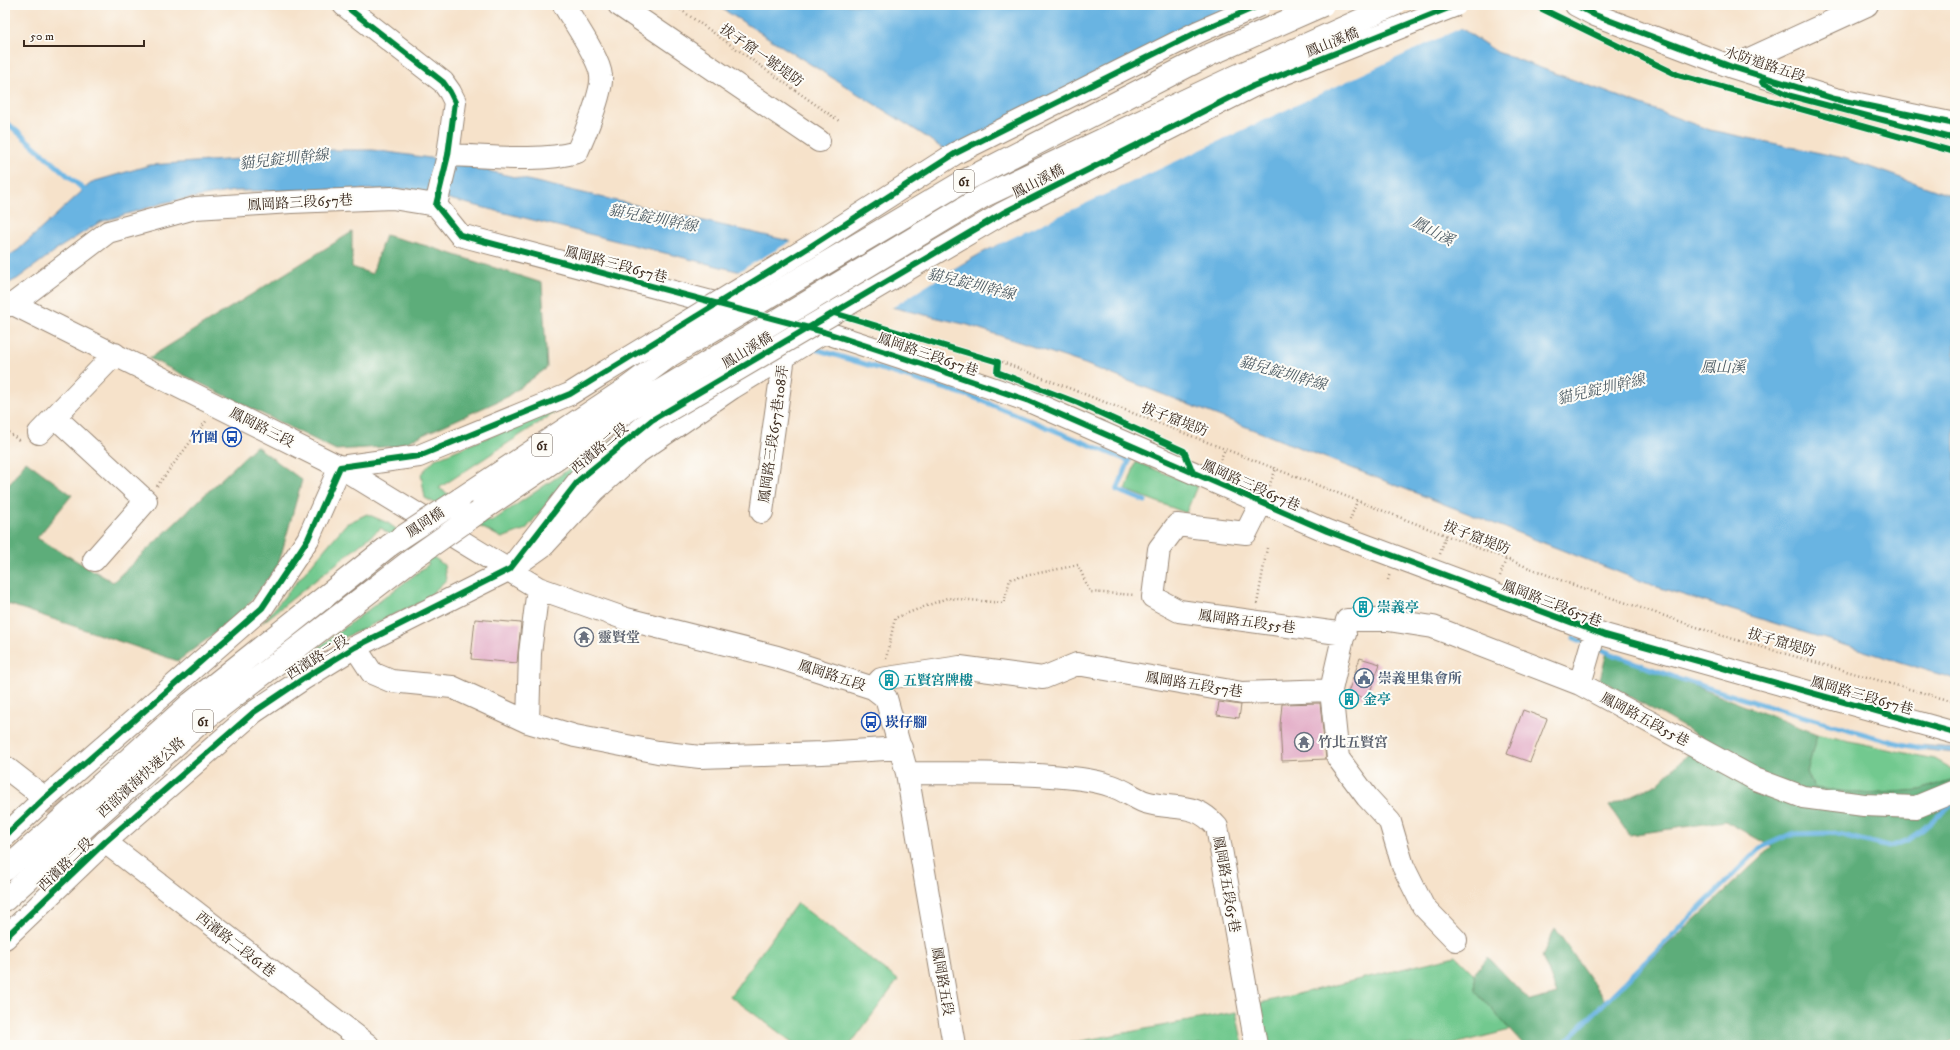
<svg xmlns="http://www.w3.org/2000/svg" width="1960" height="1050" viewBox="0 0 1960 1050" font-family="'IM FELL DW Pica','Noto Serif TC',serif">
<rect width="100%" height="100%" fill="#fdfcf7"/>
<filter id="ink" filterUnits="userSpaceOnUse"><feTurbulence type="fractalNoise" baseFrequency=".025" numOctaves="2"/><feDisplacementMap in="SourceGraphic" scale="8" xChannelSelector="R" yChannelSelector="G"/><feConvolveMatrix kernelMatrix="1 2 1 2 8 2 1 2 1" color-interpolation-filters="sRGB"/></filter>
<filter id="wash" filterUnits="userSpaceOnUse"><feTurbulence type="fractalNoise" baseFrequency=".012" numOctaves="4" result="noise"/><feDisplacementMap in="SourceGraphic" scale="16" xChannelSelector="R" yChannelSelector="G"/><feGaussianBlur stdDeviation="0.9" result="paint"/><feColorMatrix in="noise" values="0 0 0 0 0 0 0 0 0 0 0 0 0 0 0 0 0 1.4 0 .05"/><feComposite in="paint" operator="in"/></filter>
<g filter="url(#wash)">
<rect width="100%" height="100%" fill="#f6e2ca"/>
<path fill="#72c98f" stroke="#567a56" d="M565 406 439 488 491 522 625 431 562 485 526 529 502 538 425 498 421 474 435 459Z
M1136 462 1197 486 1186 513 1126 490Z
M367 514 388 523 444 565 446 580 425 600 311 653 429 564 381 528 262 623 346 524Z
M1817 734 1934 759 1955 771V779L1920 790 1869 794 1814 788 1807 772Z
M797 903 898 980 850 1045H796L730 996Z
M1456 956 1474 974 1476 991 1510 1030 1450 1045H1265L1256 1004Z
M1236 1012 1243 1045H1060Z"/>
<path fill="#5dad7a" stroke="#4c6c4c" d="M352 232V267L372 274 385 235 427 246 542 283 547 368 505 398 398 446 336 450 149 358Z
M256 446 302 480 278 566 242 613 178 661 5 603V490L26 461 72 495 37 538 113 582Z
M1607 652 1817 734 1807 772 1814 788 1869 794 1920 790 1955 779V1039L1944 1045H1524L1475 991 1474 974 1488 957 1530 1001 1557 994 1542 956 1555 928 1606 1002 1772 847 1725 821 1629 835 1609 806 1657 784 1704 739 1600 679Z"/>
<path fill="#69b4e2" stroke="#526f80" d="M716 5H1426L1497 52 1710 130 1844 158 1955 197V679L1654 586 1085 364 968 325 737 271 409 189 234 191 167 202 100 222 59 248 17 279 5 285V258L18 250 92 182 150 165 299 155 327 150H373L437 159 940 276 1044 219 989 182 922 134Z
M1917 745 1955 748V753L1918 749Z"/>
<path fill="#f6e2ca" d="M1242 5H1430L1463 27 980 253 1040 219 946 154Z
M795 239 940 274 974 256 890 309 736 273Z"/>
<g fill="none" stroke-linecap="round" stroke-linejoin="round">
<path stroke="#69b4e2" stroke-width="5" d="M5 121 89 194
M812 348 973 397 1129 461 1117 490 1145 501
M1574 638 1586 643
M1595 647C1668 678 1747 700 1823 722 1853 730 1894 745 1923 748
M1562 1045 1760 848 1791 834 1834 833 1889 847 1906 841 1922 830 1955 801"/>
</g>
<g id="blocks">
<path fill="#e3adc7" d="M1361 600 1366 602 1370 605 1369 608H1357Z
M475 619 521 623 517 663 471 659Z
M1360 658 1380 664 1367 700 1358 696 1345 706V701Z
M1219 702 1241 705 1239 718 1217 715Z
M1320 703 1326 759 1282 761 1280 725 1282 704Z
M1523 710 1547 719 1530 762 1507 754Z"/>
</g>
</g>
<g filter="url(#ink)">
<use href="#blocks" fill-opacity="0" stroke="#988674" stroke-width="1"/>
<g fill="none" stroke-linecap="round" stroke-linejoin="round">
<path stroke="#d1bda8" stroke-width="22" stroke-dasharray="22 11" stroke-linecap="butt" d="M45 798 105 842"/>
<defs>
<path id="minor" d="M344 5 443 82 450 92 455 102 448 155 436 205
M619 5 819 141
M1576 5 1595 15 1732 67 1835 99 1955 124
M1732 67 1867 5
M448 155C487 156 539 163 577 152 584 137 603 91 601 76 600 59 573 21 564 5
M13 304 108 232 195 208 291 202 392 198 436 205 460 235 824 332 922 364 1029 401 1327 531 1605 635 1955 733
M5 306 13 304 340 467 538 588 626 619 777 657 873 688 886 698 907 773 954 1045
M55 417 146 501 94 560
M39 433 115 354
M1261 503 1246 533 1177 525 1159 549 1153 597 1179 611 1345 634
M762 512 784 356
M516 565 544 545 595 490 634 455 732 388 824 332
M355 647 372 673 391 681 452 687 528 722 575 736 658 752 700 757 822 753 901 748
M1580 684 1595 632
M873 688 881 679 960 667 1043 678 1077 664 1242 693 1331 690
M528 722 530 653 538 588
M5 767 45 798
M907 773C950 773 994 773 1037 775 1062 777 1089 778 1112 786 1124 790 1134 798 1145 802 1174 811 1194 800 1217 827L1256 1045
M105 842 368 1045
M1456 940 1423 906 1403 866 1390 822 1367 797 1338 758 1331 690 1347 620H1388L1433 627 1580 684 1755 779 1803 797 1864 805 1916 807 1955 791"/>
<path id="major" d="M5 836 45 798 262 608 308 539 340 467 419 456 570 394 605 372
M5 938 105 842 254 712 303 679 355 647 510 569 579 480 652 420"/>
<path id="highway" d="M460 499 624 390
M479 512 638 404
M5 870 191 703 390 545
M5 900 201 722 415 557"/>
</defs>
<use href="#minor" stroke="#988674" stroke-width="24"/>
<use href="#major" stroke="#988674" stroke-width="24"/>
<use href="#highway" stroke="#988674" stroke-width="24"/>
<path stroke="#988674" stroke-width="2.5" stroke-dasharray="1 3" stroke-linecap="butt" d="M674 5 839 121
M1002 362 1568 583 1723 636 1955 702
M5 430 20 441
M1219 463 1225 449
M157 486 207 420
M1269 486 1276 469
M1350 520 1357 501
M1440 554 1446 535
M1500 576 1506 559
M1388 580 1390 573
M1257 604 1267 548
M886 659 895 618 947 598 1004 603 1010 579 1078 565 1090 592 1135 595"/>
<use href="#minor" stroke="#fff" stroke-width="22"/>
<use href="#major" stroke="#fff" stroke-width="22"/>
<use href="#highway" stroke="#fff" stroke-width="22"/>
<defs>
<path id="major-bridge" d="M605 372 811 246 956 153 1198 32 1260 5
M652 420 1003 213 1253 86 1456 5"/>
<path id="highway-bridge" d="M624 390 671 355 964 181 1209 55 1323 5
M638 404 984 196 1232 78 1394 5
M390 545 460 499
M415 557 479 512"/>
</defs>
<use href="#major-bridge" stroke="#988674" stroke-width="24" stroke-linecap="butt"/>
<use href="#highway-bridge" stroke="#988674" stroke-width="24" stroke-linecap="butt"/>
<use href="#major-bridge" stroke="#fff" stroke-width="22"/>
<use href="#highway-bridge" stroke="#fff" stroke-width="22"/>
<defs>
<path id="cycleway" d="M344 5 443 82 450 92 455 102 448 155 436 205 460 235 824 332 922 364 1029 401 1327 531 1605 635 1955 733
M1534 5 1678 75 1955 152
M1576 5 1595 15 1732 67 1835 99 1955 124
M1762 82 1791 96 1955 139
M834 313 998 362 997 372 1078 403 1184 451 1193 473
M5 836 45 798 262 608 308 539 340 467 419 456 570 394 811 246 956 153 1198 32 1260 5
M5 938 105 842 254 712 303 679 355 647 510 569 579 480 652 420 1003 213 1253 86 1456 5"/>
</defs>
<use href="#cycleway" stroke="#fdfcf7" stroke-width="8"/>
<use href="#cycleway" stroke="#00873e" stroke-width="6"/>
</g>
</g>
<defs>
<symbol id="bus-ring" viewBox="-11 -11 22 22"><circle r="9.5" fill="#fdfcf7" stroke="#1a4fb4" stroke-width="1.5"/><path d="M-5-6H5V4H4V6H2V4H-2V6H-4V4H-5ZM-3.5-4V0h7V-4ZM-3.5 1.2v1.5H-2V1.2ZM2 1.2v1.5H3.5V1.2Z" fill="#1a4fb4"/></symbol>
<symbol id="building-ring" viewBox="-11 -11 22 22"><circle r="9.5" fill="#fdfcf7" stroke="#0f9aa8" stroke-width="1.5"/><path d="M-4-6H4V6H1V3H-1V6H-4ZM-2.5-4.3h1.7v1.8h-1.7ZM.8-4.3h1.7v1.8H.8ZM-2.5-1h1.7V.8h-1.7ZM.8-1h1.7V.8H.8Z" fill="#0f9aa8"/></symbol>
<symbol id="temple-ring" viewBox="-11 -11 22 22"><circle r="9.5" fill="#fdfcf7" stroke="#6b7280" stroke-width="1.5"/><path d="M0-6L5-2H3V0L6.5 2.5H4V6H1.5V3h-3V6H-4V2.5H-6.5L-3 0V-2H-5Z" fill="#6b7280"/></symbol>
<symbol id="civic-ring" viewBox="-11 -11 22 22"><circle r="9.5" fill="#fdfcf7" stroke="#5c6f8a" stroke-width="1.5"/><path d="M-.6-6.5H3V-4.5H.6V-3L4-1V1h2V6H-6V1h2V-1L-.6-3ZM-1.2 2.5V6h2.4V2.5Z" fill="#5c6f8a"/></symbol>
</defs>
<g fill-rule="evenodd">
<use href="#bus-ring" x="221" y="426" width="22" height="22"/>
<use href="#building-ring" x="1352" y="596" width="22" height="22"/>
<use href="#temple-ring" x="573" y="626" width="22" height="22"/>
<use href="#civic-ring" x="1353" y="667" width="22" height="22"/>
<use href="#building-ring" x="878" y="669" width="22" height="22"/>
<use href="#building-ring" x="1338" y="688" width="22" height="22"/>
<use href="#bus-ring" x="860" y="711" width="22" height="22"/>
<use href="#temple-ring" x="1293" y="731" width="22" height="22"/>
</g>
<g text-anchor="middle" stroke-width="4" stroke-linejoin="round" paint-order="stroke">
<g fill="#fdfcf7" stroke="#75695f" stroke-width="1">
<rect x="954" y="170" width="20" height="22" rx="3"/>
<rect x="532" y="434" width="20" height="22" rx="3"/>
<rect x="193" y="710" width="20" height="22" rx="3"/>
</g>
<g font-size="13" font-weight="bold" fill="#3b2a1e">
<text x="964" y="186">61</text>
<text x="542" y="450">61</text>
<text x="203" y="726">61</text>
</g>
<g font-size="14" fill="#3b2a1e" stroke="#fdfcf7">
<text transform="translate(1332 42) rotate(-22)" y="5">鳳山溪橋</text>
<text transform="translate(762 55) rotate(35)" y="5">拔子窟一號堤防</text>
<text transform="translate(1765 64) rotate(18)" y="5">水防道路五段</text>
<text transform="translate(1038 181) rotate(-27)" y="5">鳳山溪橋</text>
<text transform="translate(300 202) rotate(-3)" y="5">鳳岡路三段657巷</text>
<text transform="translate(616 264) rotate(15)" y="5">鳳岡路三段657巷</text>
<text transform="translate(747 350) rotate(-31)" y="5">鳳山溪橋</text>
<text transform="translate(928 354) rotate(19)" y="5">鳳岡路三段657巷</text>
<text transform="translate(1175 419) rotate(21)" y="5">拔子窟堤防</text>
<text transform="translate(262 427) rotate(27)" y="5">鳳岡路三段</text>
<text transform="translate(773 434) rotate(-82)" y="5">鳳岡路三段657巷108弄</text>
<text transform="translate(599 448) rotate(-40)" y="5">西濱路二段</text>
<text transform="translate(1251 485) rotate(24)" y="5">鳳岡路三段657巷</text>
<text transform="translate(425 522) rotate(-33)" y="5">鳳岡橋</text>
<text transform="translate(1477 537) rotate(21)" y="5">拔子窟堤防</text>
<text transform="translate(1552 603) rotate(21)" y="5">鳳岡路三段657巷</text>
<text transform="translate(1247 621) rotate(8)" y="5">鳳岡路五段55巷</text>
<text transform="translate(1782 642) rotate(16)" y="5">拔子窟堤防</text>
<text transform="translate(317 657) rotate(-32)" y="5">西濱路二段</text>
<text transform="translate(832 675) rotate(18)" y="5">鳳岡路五段</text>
<text transform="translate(1194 684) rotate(9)" y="5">鳳岡路五段57巷</text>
<text transform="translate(1862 695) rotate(16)" y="5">鳳岡路三段657巷</text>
<text transform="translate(1645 719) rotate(28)" y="5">鳳岡路五段55巷</text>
<text transform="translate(141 777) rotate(-42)" y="5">西部濱海快速公路</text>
<text transform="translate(65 864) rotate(-44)" y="5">西濱路二段</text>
<text transform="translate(1227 884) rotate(80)" y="5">鳳岡路五段65巷</text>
<text transform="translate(236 944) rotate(38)" y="5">西濱路二段61巷</text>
<text transform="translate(943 981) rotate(80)" y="5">鳳岡路五段</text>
</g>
<g font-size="14" font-weight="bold" fill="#164399" stroke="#fdfcf7" text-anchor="end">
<text x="218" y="442">竹圍</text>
<text x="885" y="727" text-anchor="start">崁仔腳</text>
</g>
<g font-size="14" font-weight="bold" fill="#0d838f" stroke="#fdfcf7" text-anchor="start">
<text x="1377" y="612">崇義亭</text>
<text x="903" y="685">五賢宮牌樓</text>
<text x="1363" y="704">金亭</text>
</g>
<g font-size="14" font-weight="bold" fill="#5b616d" stroke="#fdfcf7" text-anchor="start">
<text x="598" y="642">靈賢堂</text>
<text x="1318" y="747">竹北五賢宮</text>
</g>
<g font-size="14" font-weight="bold" fill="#4e5e75" stroke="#fdfcf7" text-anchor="start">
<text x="1378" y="683">崇義里集會所</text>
</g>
<g font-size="15" font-style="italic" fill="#4b5a63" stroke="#fdfcf7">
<text transform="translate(284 159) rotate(-6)" y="5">貓兒錠圳幹線</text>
<text transform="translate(653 218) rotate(11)" y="5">貓兒錠圳幹線</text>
<text transform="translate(1433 231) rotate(28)" y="5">鳳山溪</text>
<text transform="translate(971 284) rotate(14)" y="5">貓兒錠圳幹線</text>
<text x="1723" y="372">鳳山溪</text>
<text transform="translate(1283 373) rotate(16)" y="5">貓兒錠圳幹線</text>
<text transform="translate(1601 389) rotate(-13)" y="5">貓兒錠圳幹線</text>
</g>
</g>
<rect width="1960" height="1050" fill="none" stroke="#fdfcf7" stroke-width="20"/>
<path d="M24 40v6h120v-6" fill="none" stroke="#3b2a1e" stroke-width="2"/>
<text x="30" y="40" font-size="12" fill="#3b2a1e" stroke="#fdfcf7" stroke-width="3" paint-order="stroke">50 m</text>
</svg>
